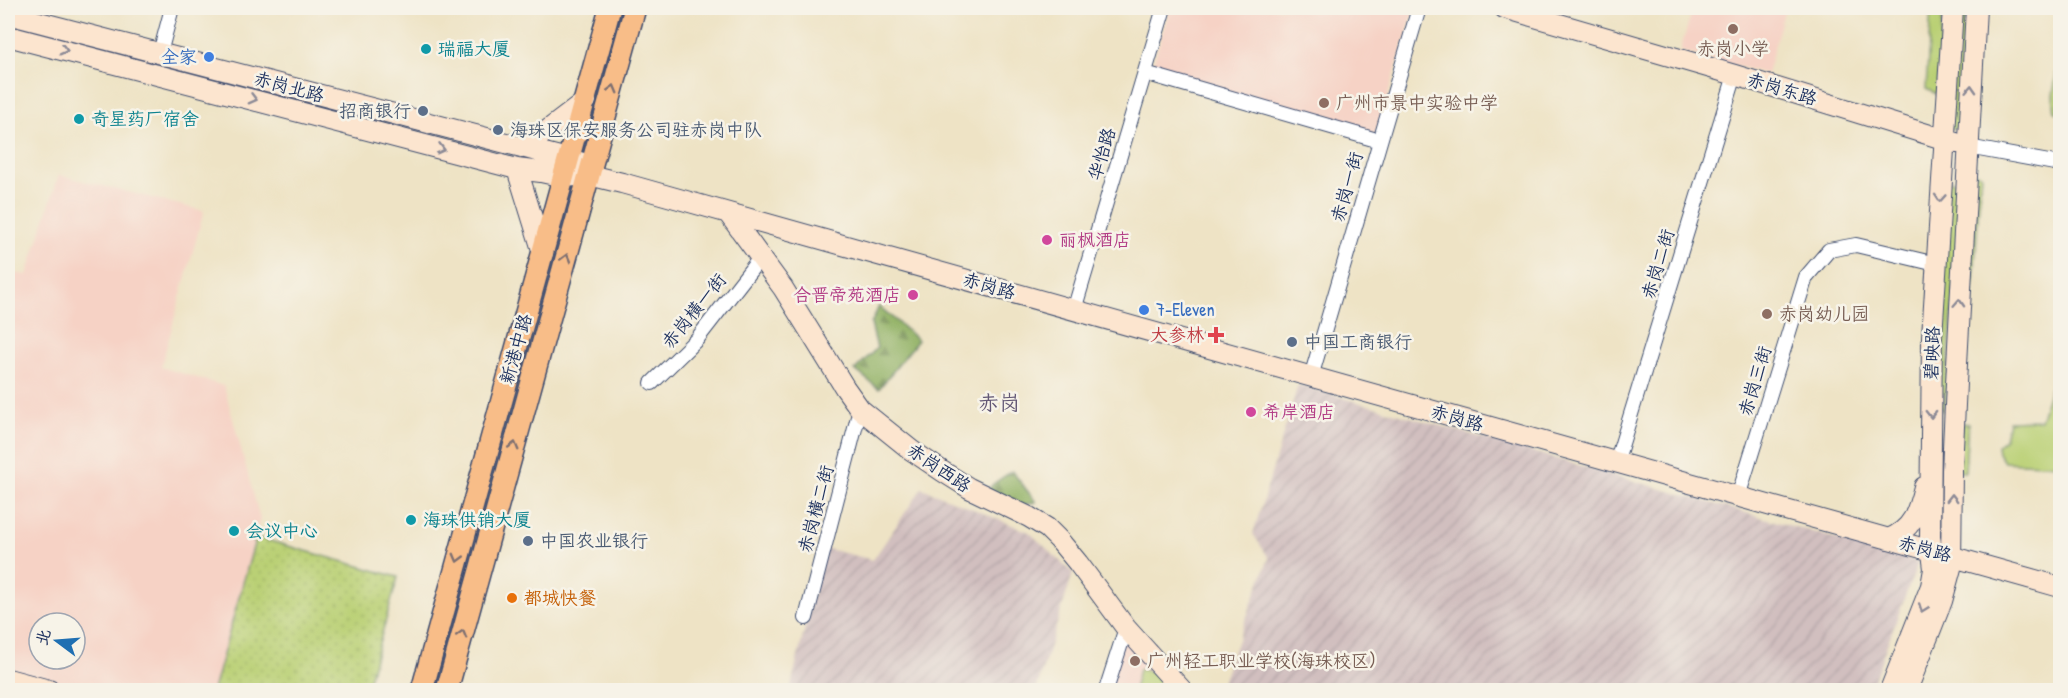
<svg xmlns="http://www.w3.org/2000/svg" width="2068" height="698" viewBox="0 0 2068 698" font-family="'Patrick Hand','LXGW WenKai TC',sans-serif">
<defs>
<pattern id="industrial-furrows" width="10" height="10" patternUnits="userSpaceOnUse" patternTransform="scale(1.5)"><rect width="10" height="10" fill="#d1bfbf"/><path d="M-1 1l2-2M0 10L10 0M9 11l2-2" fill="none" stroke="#b3a4a7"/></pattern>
<pattern id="forest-firs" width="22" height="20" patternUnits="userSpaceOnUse" patternTransform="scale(1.5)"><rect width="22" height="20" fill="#93b266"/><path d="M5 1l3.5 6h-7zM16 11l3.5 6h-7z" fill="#779157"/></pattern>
<pattern id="park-dots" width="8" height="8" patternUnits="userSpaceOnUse" patternTransform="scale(1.5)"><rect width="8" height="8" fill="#bad074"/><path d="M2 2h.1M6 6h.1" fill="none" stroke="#9fb367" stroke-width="1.8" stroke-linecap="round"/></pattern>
</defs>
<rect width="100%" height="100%" fill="#f7f3e8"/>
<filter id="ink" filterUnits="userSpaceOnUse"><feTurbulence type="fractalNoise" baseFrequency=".0167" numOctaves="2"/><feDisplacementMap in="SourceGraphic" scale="12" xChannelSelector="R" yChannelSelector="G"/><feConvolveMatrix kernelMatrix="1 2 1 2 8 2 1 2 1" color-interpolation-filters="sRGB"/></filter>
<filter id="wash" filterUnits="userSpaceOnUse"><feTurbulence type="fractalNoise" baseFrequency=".008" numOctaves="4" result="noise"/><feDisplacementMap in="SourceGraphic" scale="24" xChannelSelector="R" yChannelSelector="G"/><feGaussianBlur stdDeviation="1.35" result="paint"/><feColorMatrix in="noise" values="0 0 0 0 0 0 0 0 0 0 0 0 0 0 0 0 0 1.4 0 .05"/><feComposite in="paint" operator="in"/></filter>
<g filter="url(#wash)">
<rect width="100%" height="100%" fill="#eee3c5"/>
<path fill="#f6d2c5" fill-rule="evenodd" d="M1170 8H1415L1375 136 1151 70Z
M1693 8H1785L1767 74 1680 51Z
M59 175 204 211 161 367 224 386 260 519 213 690H68L8 675V272L27 275ZM39 623H75V659H39Z
M1125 631 1186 690H1106Z"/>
<path fill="url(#industrial-furrows)" d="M1298 385 1918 562 1870 690H1219L1269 558 1253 534Z
M922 488 1029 532 1073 573 1036 690H790L824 548 873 560Z"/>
<path fill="#bad074" stroke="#6a8069" stroke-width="1.5" d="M1931 8H1943L1937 94 1926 89Z
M1956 8H1971L1964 129H1949Z
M2060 51V113L2055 112 2053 95Z
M1969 172 1981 174 1972 306H1963Z
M1945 180 1962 183 1945 403 1942 411 1935 397Z
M2051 387 2060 390V465L2004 462 1998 453 1997 446 2005 439 2009 421 2040 420Z
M1962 423H1968L1965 472 1953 471Z
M1139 669 1162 674 1158 690H1134Z"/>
<path fill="url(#forest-firs)" stroke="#577062" stroke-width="1.5" d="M879 306 918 340 879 389 855 370 877 348 871 324Z
M1012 471 1036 502 1015 507 986 493 993 484Z"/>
<path fill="url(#park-dots)" stroke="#6a8069" stroke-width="1.5" d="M256 537 398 577 366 690H213Z"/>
</g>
<g filter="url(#ink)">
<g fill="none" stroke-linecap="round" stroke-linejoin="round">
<defs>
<path id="street" d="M160 53 172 8
M1145 73 1380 141
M1968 147 2060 164
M1074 310 1164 8
M1311 377 1419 8
M652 383 697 339 760 258
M1616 463 1735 75
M1738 497 1806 277 1829 250 1856 245 1936 264
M806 618 860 409
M1106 690 1126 628"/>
<path id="secondary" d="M1504 8 1735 75 1956 143
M8 14 583 163
M8 36 517 169 541 172 564 177 589 175 622 183 2060 587
M522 147 540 136 586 101
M517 169 543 253
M728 213 783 288 845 388 860 409 911 450 942 471 969 488 1029 517 1047 528 1059 540 1078 563 1126 628 1182 690
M1888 539C1913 530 1918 511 1924 487
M8 679 49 690
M1890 690 1931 586 1934 569 1930 536 1932 337 1953 8
M1907 690 1942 601 1951 568 1952 470 1956 383 1976 8"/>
<path id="primary" d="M422 690 610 8
M447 690 635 8"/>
</defs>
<use href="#street" stroke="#3b4a6d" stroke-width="16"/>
<use href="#secondary" stroke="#3b4a6d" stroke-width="22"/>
<use href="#primary" stroke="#3b4a6d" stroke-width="24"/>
<use href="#street" stroke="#fff" stroke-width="14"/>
<use href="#secondary" stroke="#fce5cf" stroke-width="20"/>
<use href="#primary" stroke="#f8bd88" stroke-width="21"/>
</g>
<defs><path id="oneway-chevron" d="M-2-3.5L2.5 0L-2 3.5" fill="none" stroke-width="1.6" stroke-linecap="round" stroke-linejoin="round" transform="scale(1.5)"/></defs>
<g stroke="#8c8a96">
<use href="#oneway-chevron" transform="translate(64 50) rotate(14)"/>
<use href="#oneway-chevron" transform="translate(1971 89) rotate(-87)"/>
<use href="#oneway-chevron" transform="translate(253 99) rotate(15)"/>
<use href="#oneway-chevron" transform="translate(441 149) rotate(15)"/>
<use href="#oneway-chevron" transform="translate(1940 198) rotate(94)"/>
<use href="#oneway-chevron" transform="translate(1959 303) rotate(-87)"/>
<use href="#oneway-chevron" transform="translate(1931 414) rotate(89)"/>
<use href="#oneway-chevron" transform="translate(1952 498) rotate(-90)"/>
<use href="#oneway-chevron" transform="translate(1923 608) rotate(110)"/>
</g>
<g stroke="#7e6f71">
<use href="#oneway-chevron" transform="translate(613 89) rotate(-75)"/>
<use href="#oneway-chevron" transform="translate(566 258) rotate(-75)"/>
<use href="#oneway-chevron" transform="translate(514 446) rotate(-75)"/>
<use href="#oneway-chevron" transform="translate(458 558) rotate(105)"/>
<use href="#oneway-chevron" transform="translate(462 634) rotate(-74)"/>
</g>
</g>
<g fill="#8d6e63" stroke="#f7f3e8" stroke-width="2">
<circle cx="1733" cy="29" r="6"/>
<circle cx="1324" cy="103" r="6"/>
<circle cx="1767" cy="314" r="6"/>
<circle cx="1135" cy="661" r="6"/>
</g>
<g fill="#0f9aa8" stroke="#f7f3e8" stroke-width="2">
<circle cx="426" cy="49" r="6"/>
<circle cx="79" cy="119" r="6"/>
<circle cx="411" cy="520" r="6"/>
<circle cx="234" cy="531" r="6"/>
</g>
<g fill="#3f7fe0" stroke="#f7f3e8" stroke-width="2">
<circle cx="209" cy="57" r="6"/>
<circle cx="1144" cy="310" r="6"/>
</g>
<g fill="#5c6f8a" stroke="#f7f3e8" stroke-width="2">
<circle cx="423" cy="111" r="6"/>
<circle cx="498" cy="130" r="6"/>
<circle cx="1292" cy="342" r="6"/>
<circle cx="528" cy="541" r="6"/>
</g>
<g fill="#d1479c" stroke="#f7f3e8" stroke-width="2">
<circle cx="1047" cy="240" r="6"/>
<circle cx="913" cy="295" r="6"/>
<circle cx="1251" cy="412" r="6"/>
</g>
<path fill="#e0444e" stroke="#f7f3e8" stroke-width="2" d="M1213 326h6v6h6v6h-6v6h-6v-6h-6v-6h6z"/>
<circle fill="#e8710a" stroke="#f7f3e8" stroke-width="2" cx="512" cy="598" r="6"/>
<g text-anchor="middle" stroke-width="5" stroke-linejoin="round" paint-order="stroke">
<g font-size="18" fill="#0d838f" stroke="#f7f3e8" text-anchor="start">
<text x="438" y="55">瑞福大厦</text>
<text x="91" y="125">奇星药厂宿舍</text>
<text x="423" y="526">海珠供销大厦</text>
<text x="246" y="537">会议中心</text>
</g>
<g font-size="18" fill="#785e54" stroke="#f7f3e8" text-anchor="start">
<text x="1733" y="55" text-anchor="middle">赤岗小学</text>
<text x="1336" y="109">广州市景中实验中学</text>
<text x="1779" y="320">赤岗幼儿园</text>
<text x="1147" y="667">广州轻工职业学校(海珠校区)</text>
</g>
<g font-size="18" fill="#366cbe" stroke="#f7f3e8" text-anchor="end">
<text x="197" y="63">全家</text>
<text x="1156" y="316" text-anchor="start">7-Eleven</text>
</g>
<g font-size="18" fill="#1b2f5e" stroke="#f7f3e8">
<text transform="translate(289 87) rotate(15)" y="6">赤岗北路</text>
<text transform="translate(1782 89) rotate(17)" y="6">赤岗东路</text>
<text transform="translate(1102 154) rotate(-73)" y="6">华怡路</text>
<text transform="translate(1347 187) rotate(-74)" y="6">赤岗一街</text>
<text transform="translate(1658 264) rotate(-73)" y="6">赤岗二街</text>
<text transform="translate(989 286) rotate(16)" y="6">赤岗路</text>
<text transform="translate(694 311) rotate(-51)" y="6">赤岗横一街</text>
<text transform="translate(516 349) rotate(-74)" y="6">新港中路</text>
<text transform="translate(1932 353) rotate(-88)" y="6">碧映路</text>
<text transform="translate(1755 381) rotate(-73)" y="6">赤岗三街</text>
<text transform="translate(1457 418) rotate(16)" y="6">赤岗路</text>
<text transform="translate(939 468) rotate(34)" y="6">赤岗西路</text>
<text transform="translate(816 509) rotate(-75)" y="6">赤岗横二街</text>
<text transform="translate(1925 549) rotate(15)" y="6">赤岗路</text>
</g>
<g font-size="18" fill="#4e5e75" stroke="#f7f3e8" text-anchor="start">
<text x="411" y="117" text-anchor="end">招商银行</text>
<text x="510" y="136">海珠区保安服务公司驻赤岗中队</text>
<text x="1304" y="348">中国工商银行</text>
<text x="540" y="547">中国农业银行</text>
</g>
<g font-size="18" fill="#b23c85" stroke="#f7f3e8" text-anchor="start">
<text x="1059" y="246">丽枫酒店</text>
<text x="901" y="301" text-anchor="end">合晋帝苑酒店</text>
<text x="1263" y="418">希岸酒店</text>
</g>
<g font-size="18" fill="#be3a42" stroke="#f7f3e8" text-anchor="end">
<text x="1204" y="341">大参林</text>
</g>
<g font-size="18" fill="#c56008" stroke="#f7f3e8" text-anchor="start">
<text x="524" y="604">都城快餐</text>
</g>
<g font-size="21" fill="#645976" stroke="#f7f3e8">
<text x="999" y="410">赤岗</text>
</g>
</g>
<rect width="2068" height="698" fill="none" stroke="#f7f3e8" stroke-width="30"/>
<g transform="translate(57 641) rotate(286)"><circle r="28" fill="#f7f3e8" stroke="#9fa5b1" stroke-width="1.5"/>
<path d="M0-4.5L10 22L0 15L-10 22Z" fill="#1f6fb2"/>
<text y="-9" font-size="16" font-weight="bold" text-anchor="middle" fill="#1b2f5e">北</text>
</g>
</svg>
